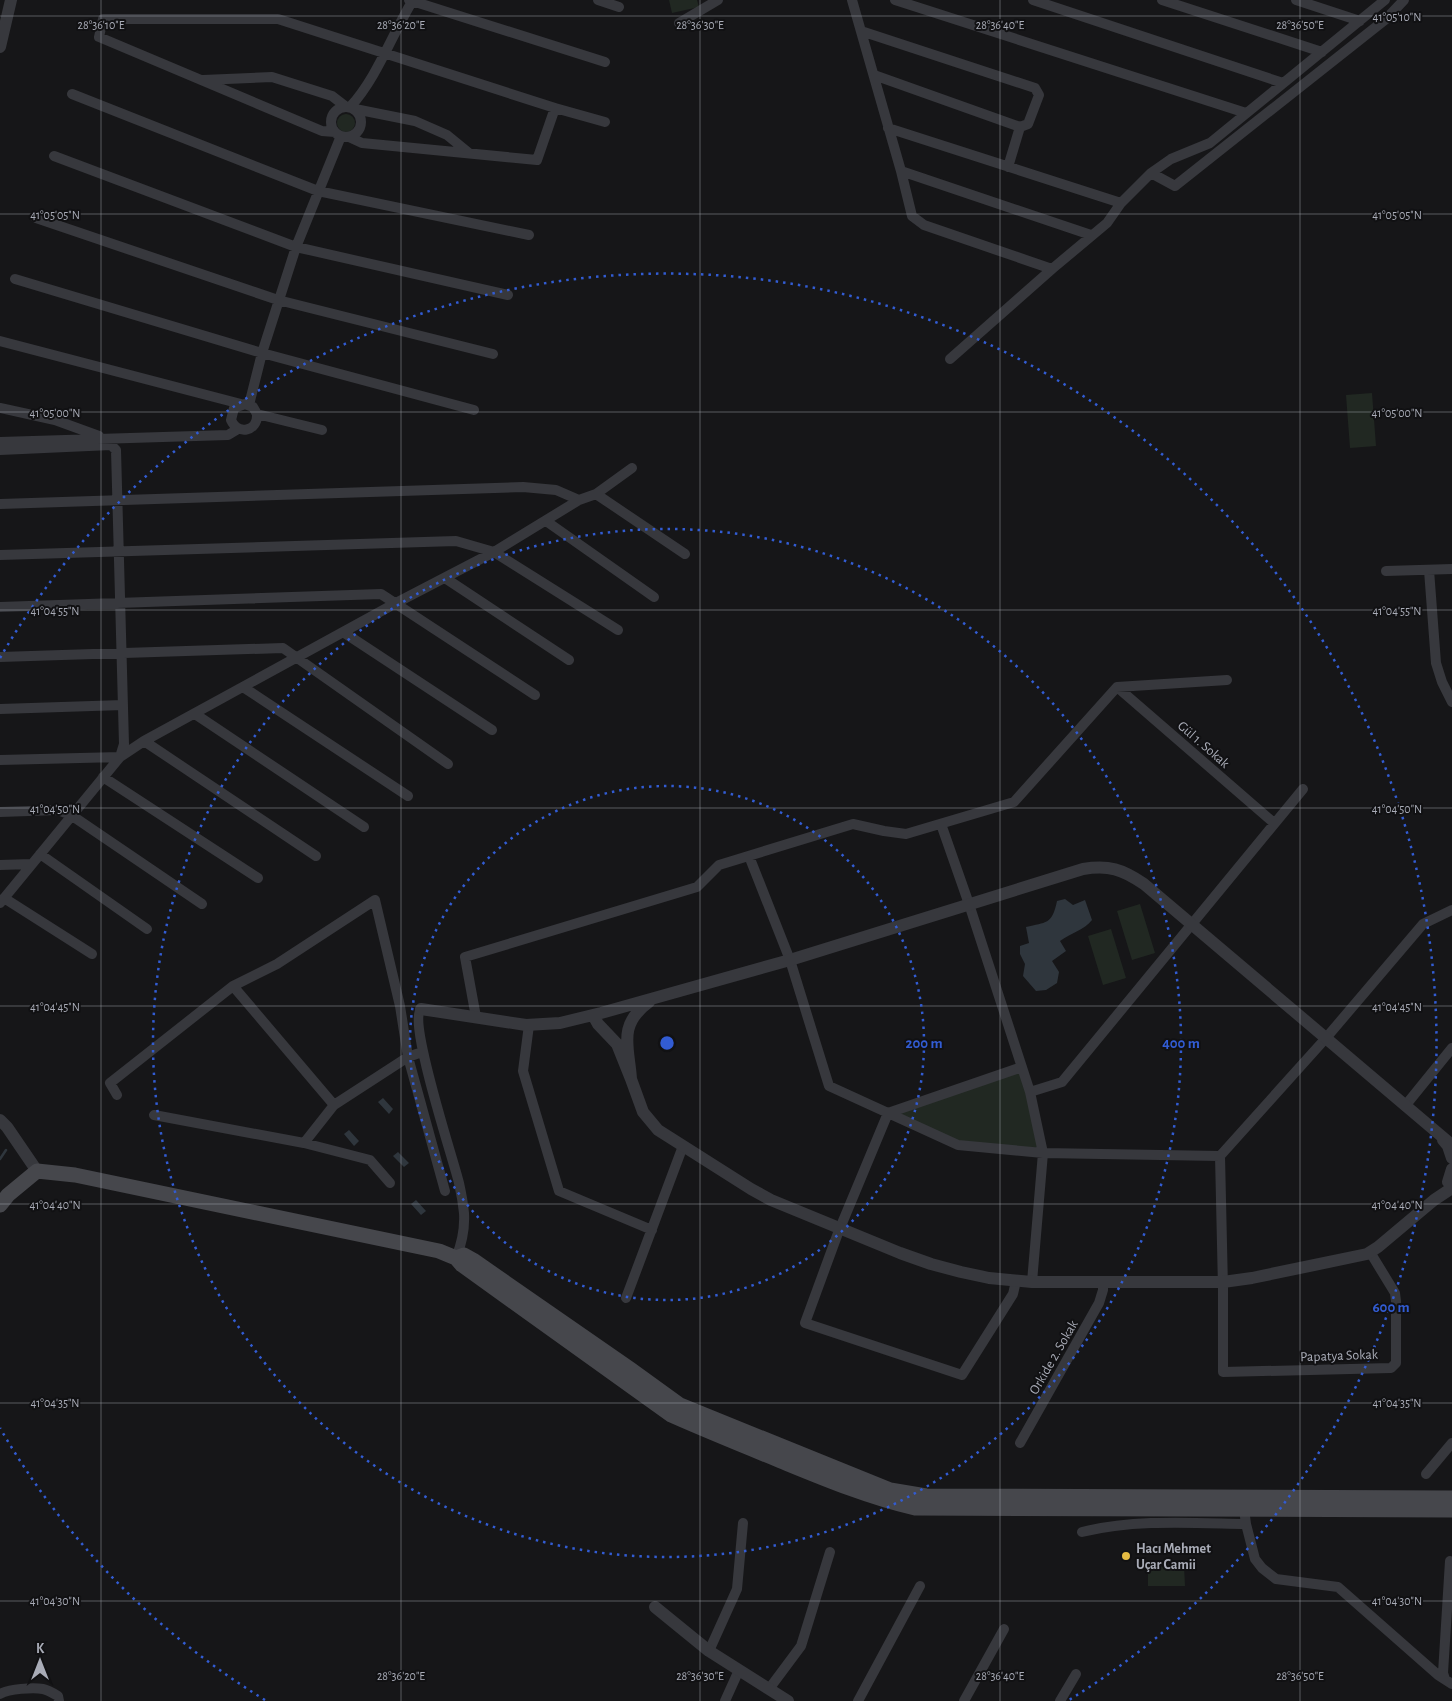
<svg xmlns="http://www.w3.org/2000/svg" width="1452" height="1701" viewBox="0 0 1452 1701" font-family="'Alegreya Sans',sans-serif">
<rect width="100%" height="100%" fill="#161618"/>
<path fill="#212822" d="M669 0H697L699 7 672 13Z
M337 123a9 9 0 1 1 18 0a9 9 0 1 1-18 0Z
M1372 393 1376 446 1350 448 1346 395Z
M1140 904 1155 953 1132 960 1117 911Z
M1111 929 1126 978 1103 985 1088 936Z
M1022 1067 1043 1153 958 1145 888 1113Z
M1184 1566 1185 1586H1148V1567Z"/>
<path fill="#2f363d" d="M1065 899 1073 905 1085 900 1092 920C1084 930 1071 933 1060 941L1066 951 1052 961 1059 972 1057 983 1046 990 1036 991 1023 976 1025 964 1020 954V946L1029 943 1026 927C1046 922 1052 925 1057 901Z
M383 1098 393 1109 389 1114 378 1102Z
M349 1130 359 1141 354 1146 344 1134Z
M398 1152 409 1163 404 1167 393 1156Z
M416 1200 426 1211 421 1215 411 1204Z"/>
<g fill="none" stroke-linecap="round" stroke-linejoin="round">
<path stroke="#2f363d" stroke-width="2.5" d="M0 1159 6 1150"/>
<path stroke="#37383d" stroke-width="10" d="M409 0 605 62
M598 0 619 7
M852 0 901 171 912 216 924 225 1052 269
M895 0 1246 113
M1033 0 1283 83
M1162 0 1322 52
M1296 0 1360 21
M679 23 718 0
M861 31 1035 88 1039 95 1028 124 1020 127 874 75
M203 80 272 77 332 96 345 106
M72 94 318 191 529 235
M331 122a15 15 0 1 1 30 0a15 15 0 1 1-30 0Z
M350 107C377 78 392 34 413 0
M355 109 415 121 447 135 469 153
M888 128 1121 203
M335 132 322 131 99 37 103 19H278L555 108 605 122
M349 137 362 143 537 160 555 108
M54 156 296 247 508 295
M1008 167 1020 127
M901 171 1091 235
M1151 173 1175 186 1386 19 1404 0
M36 218 278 300 493 354
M15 279 262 353 474 410
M0 341 241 404
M950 359 1052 269 1107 223 1121 203 1151 173 1171 159 1210 143 1385 0
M249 405 262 353 296 247 341 136
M0 408 55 420 99 436
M257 414C258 431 238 436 231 420L234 408 245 404 253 407 257 414 322 430
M0 442 228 435 238 429
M0 450 111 445 116 450 124 744 120 757 0 760
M596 494 685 554
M0 504 523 487 556 490 579 500
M546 521 654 597
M0 555 456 541 494 552 618 630
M1429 570 1436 663 1442 682 1452 702
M1386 571 1452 569
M445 578 569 660
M0 607 381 594 535 695
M343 632 492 730
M0 657 283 648 448 764
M243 687 408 796
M1117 687 1274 823
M0 709 123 705
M195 714 364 827
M144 741 316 856
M103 777 258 878
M0 812 58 810 71 815 202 904
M941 824 969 904 1030 1092 1043 1153 1032 1282
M40 854 147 929
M749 856 790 960 829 1086 958 1145 1043 1153 1220 1156 1326 1038 1423 924 1452 910
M0 865 31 864
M4 898 92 954
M0 903 120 757 144 741 396 603 494 552 579 500 596 494 632 468
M233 986 334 1105
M421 1009C408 1023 453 1158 459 1183 461 1192 463 1203 464 1213 465 1229 462 1243 456 1258
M476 1017 465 957 697 887 719 865 853 824 884 831 906 834 1014 802 1117 687 1227 680
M529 1025 523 1071 559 1191 652 1230
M1030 1092 1062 1082 1303 789
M117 1095 110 1083 233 986 277 964 375 900 400 1006 408 1057 445 1191
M1405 1106 1452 1048
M154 1115 304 1143 334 1105 408 1057 422 1052
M304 1143 370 1160 390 1183
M1220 1156 1223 1288V1372L1391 1368 1396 1363V1301L1395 1293 1370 1252
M1016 1281 1013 1294 962 1375 805 1323 838 1233 888 1113 1022 1067
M626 1298 683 1146
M1020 1443 1099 1303 1103 1290V1282
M1426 1474 1452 1443
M1244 1509 1246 1524 1255 1559 1262 1568 1276 1579 1338 1587 1438 1675 1452 1684
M1082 1532C1135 1519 1191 1523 1246 1524
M709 1651 737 1589 743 1523
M1445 1679 1443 1673 1450 1561
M769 1689 801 1646 830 1552
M0 1694C9 1689 33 1687 43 1689 48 1690 53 1693 58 1696L59 1701
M725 1701 739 1670
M858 1701 920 1586
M964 1701 1004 1629
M1060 1701 1076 1674"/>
<path stroke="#37383d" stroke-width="12" d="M0 47 11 0
M421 1009 526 1025 560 1023 601 1013 790 960 1083 869C1109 865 1122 869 1144 884L1452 1145
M593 1015 598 1024 617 1044 631 1079C629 1047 617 1025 649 1002
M631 1079 643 1112 658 1130 751 1189 771 1200 900 1253 931 1264 961 1272 989 1278 1032 1282H1223L1252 1278 1367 1254 1378 1247 1434 1200 1452 1188
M0 1120 7 1127 37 1171
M1443 1140 1448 1146 1452 1158
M1448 1182 1452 1169
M655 1607 709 1651 788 1701"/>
<path stroke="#46474c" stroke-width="15" d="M0 1205 8 1195 37 1171 75 1175 439 1251 456 1258 462 1265 671 1415C707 1431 744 1446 781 1461 825 1479 868 1497 915 1508L1452 1510
M456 1258 464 1255 473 1260 630 1369 680 1405 890 1490 926 1496 1452 1498"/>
</g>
<path fill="none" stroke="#a9acb7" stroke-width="1" stroke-opacity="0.45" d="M101 0V1701M401 0V1701M700 0V1701M1000 0V1701M1300 0V1701M0 16H1452M0 214H1452M0 412H1452M0 610H1452M0 808H1452M0 1006H1452M0 1204H1452M0 1403H1452M0 1601H1452"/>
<g fill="none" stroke="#325cd3" stroke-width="2.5" stroke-dasharray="2.5 5">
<circle cx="667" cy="1043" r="257"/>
<circle cx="667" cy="1043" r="514"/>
<path d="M265 1700A770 770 0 0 1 0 1428M0 658A770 770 0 1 1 1069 1700"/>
</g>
<circle fill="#e4ba42" stroke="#111113" stroke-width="2" cx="1126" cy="1556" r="5"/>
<g text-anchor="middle" stroke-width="4" stroke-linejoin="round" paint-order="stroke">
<g font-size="14" fill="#a9acb7" stroke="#111113">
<text transform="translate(1204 744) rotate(41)" y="5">Gül 1. Sokak</text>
<text transform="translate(1339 1355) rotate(-2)" y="5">Papatya Sokak</text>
<text transform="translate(1053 1357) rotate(-60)" y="5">Orkide 2. Sokak</text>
</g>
<g font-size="14" font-weight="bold" fill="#a9acb7" stroke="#111113" text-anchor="start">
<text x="1136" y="1553">Hacı Mehmet<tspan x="1136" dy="16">Uçar Camii</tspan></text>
</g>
</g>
<g font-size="12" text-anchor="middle" fill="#a9acb7" stroke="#111113" stroke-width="4" stroke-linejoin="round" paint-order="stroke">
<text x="1397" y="21">41°05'10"N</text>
<text x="101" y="29">28°36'10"E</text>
<text x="401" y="29">28°36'20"E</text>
<text x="700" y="29">28°36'30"E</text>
<text x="1000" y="29">28°36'40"E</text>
<text x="1300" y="29">28°36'50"E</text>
<text x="55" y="219">41°05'05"N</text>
<text x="1397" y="219">41°05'05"N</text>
<text x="55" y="417">41°05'00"N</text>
<text x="1397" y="417">41°05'00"N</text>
<text x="55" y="615">41°04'55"N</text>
<text x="1397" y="615">41°04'55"N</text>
<text x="55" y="813">41°04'50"N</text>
<text x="1397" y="813">41°04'50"N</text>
<text x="55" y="1011">41°04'45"N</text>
<text x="1397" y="1011">41°04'45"N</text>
<text x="55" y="1209">41°04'40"N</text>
<text x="1397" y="1209">41°04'40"N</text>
<text x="55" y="1407">41°04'35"N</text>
<text x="1397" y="1407">41°04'35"N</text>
<text x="55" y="1605">41°04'30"N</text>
<text x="1397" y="1605">41°04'30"N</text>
<text x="401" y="1680">28°36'20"E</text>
<text x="700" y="1680">28°36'30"E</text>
<text x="1000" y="1680">28°36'40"E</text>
<text x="1300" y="1680">28°36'50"E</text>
</g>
<circle cx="667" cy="1043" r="8" fill="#325cd3" stroke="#111113" stroke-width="2.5"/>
<g font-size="15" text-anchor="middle" font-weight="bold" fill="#325cd3" stroke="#111113" stroke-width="4" stroke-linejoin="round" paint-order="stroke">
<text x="924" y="1048">200 m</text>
<text x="1181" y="1048">400 m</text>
<text x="1391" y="1312">600 m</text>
</g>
<g transform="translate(40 1661)" stroke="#111113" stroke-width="4" paint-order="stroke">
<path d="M0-4L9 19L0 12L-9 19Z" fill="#a9acb7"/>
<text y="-8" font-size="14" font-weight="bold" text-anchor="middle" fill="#a9acb7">K</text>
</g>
</svg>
